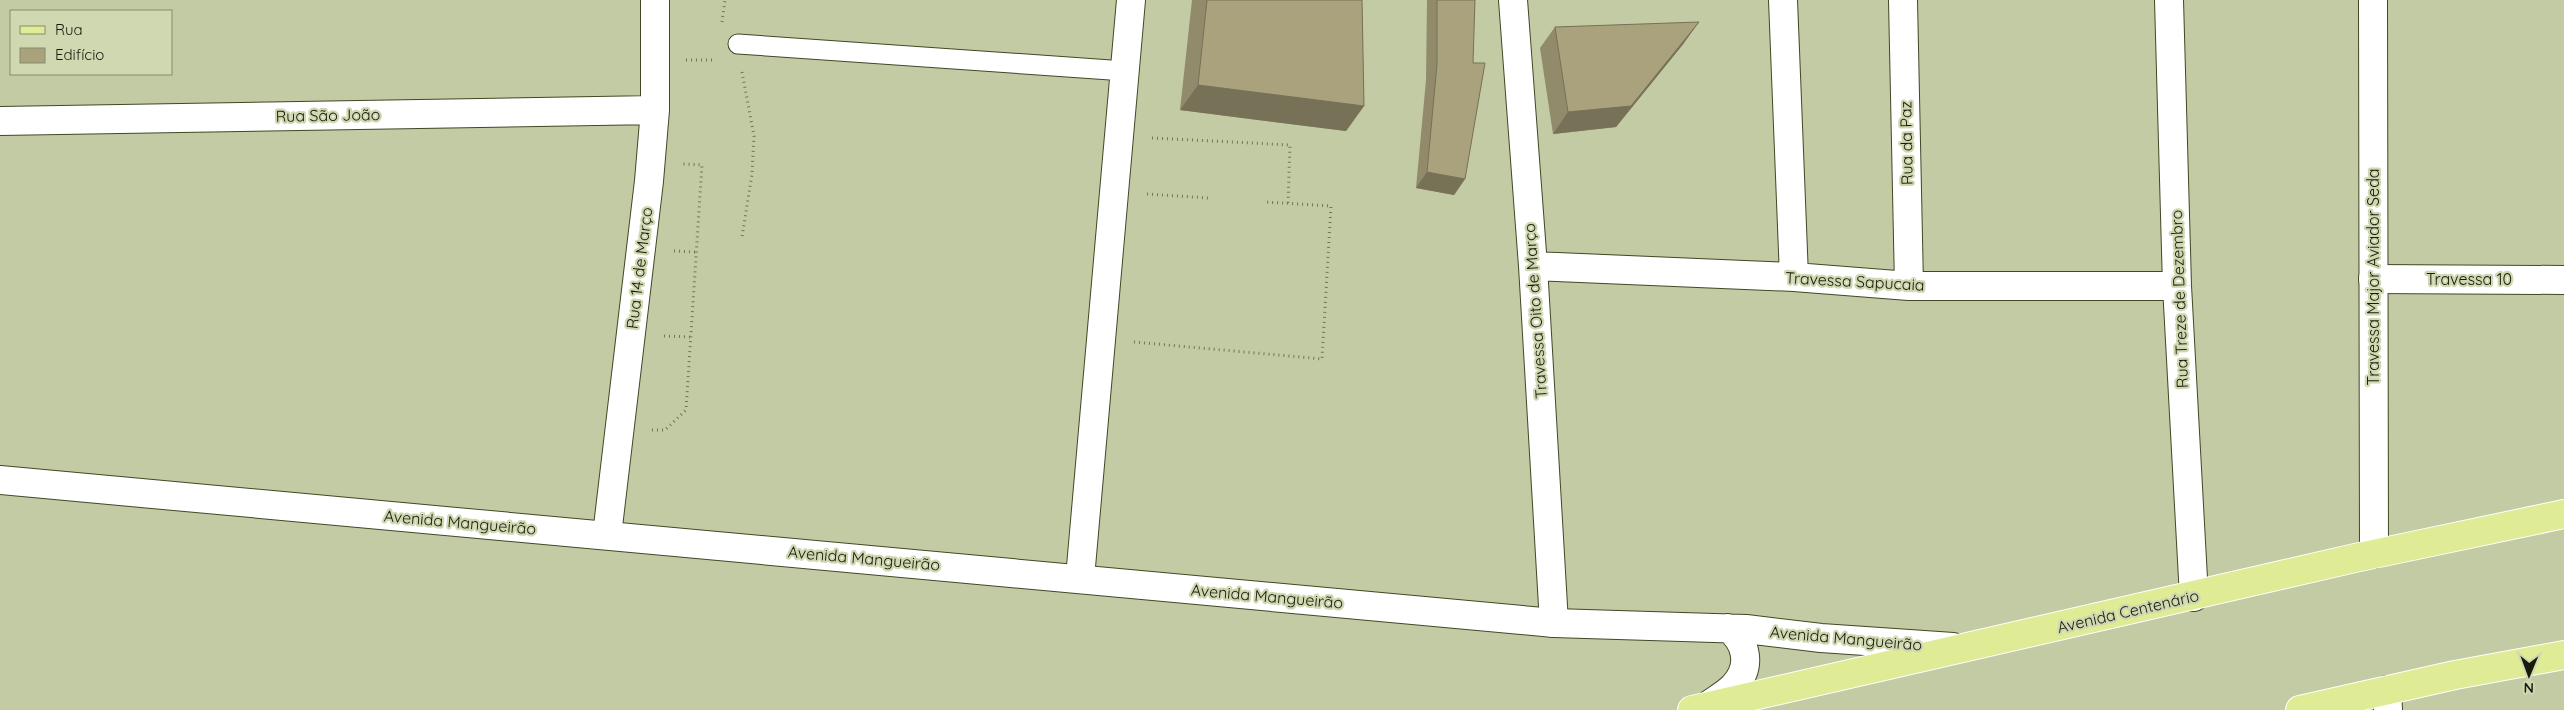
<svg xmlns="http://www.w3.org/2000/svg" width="2564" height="710" viewBox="0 0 2564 710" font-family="Quicksand,sans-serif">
<rect width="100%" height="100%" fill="#c2cba4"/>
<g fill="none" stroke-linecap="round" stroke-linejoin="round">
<defs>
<path id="lane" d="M738 44 1125 71"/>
<path id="street" d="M1513 0 1533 266 1554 623
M1783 0 1794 277
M1903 0 1909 286
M2169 0 2177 286 2194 597
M0 121 655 110
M1533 266 1794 277 1909 286H2177
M2373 279 2564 280
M607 535 649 181 655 110V0
M1080 578 1131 0"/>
<path id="secondary" d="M2373 0 2374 554
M0 480 1554 623 1746 629 1821 638 1953 647
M2387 690 2388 710
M1706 707C1715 700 1727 694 1734 686 1752 667 1747 642 1728 628"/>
<path id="primary" d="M1692 710 2355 558 2564 514
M2300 710 2455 675 2564 655"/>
</defs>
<use href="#lane" stroke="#414826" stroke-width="21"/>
<use href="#street" stroke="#414826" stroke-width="30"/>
<use href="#secondary" stroke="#414826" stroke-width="30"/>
<use href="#primary" stroke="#fff" stroke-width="30"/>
<path stroke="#70765b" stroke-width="3" stroke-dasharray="1 4" stroke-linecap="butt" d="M722 22 725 0
M686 60H715
M742 72 754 136 752 174 742 237
M1152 138 1290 145 1288 203
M1147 194 1208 198
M674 251 696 252
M664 336 691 337
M1134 342 1322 359 1331 206 1266 202
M652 430H665L686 410 702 165 683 164"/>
<use href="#lane" stroke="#fff" stroke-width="19"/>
<use href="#street" stroke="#fff" stroke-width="28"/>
<use href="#secondary" stroke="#fff" stroke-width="28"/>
<use href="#primary" stroke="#dfec95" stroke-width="28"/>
</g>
<path fill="#918b6b" d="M1192 0H1362L1364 106 1346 131 1180 110Z
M1427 0H1475L1465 179 1454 195 1416 188 1426 80Z
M1555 27 1684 43 1616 127 1553 134 1540 48Z"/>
<path fill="#767157" d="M1699 22 1684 43 1616 127 1553 134 1568 112Z
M1198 85 1364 106 1346 131 1180 110Z
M1427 172 1465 179 1454 195 1416 188Z"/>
<path fill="#a9a27c" stroke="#767157" d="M1207 0H1362L1364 106 1198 85Z
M1437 0H1475L1473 63H1485L1465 179 1427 172 1437 64Z
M1699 22 1631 106 1568 112 1555 27Z"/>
<g text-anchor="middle" stroke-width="4.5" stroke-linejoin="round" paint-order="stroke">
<g font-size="16" fill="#181b0c" stroke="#cfd8b1">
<text transform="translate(328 115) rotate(-1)" y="6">Rua São João</text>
<text transform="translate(1906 143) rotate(-91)" y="6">Rua da Paz</text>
<text transform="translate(639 268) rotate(-83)" y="6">Rua 14 de Março</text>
<text transform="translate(2373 277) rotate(-90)" y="6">Travessa Major Aviador Seda</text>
<text x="2469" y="285">Travessa 10</text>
<text transform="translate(1855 281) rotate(3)" y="6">Travessa Sapucaia</text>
<text transform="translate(2179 299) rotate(-92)" y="6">Rua Treze de Dezembro</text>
<text transform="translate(1535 311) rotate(-94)" y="6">Travessa Oito de Março</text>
<text transform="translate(460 522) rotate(5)" y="6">Avenida Mangueirão</text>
<text transform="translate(864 558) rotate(5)" y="6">Avenida Mangueirão</text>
<text transform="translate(1267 596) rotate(5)" y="6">Avenida Mangueirão</text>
<text transform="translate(2128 611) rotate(-13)" y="6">Avenida Centenário</text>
<text transform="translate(1846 638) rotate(5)" y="6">Avenida Mangueirão</text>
</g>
</g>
<rect x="10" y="10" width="162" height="65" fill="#cfd8b1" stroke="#868c6f"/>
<rect x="20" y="26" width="25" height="8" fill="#dfec95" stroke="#868c6f"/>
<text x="55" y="35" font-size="15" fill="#181b0c">Rua</text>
<rect x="20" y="48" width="25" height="15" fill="#a9a27c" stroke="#868c6f"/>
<text x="55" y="60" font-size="15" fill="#181b0c">Edifício</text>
<g transform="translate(2529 675) rotate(181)" stroke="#cfd8b1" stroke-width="4" paint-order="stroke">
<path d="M0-4L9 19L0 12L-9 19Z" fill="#181b0c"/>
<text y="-8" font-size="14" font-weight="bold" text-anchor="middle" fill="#181b0c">N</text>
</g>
</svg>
